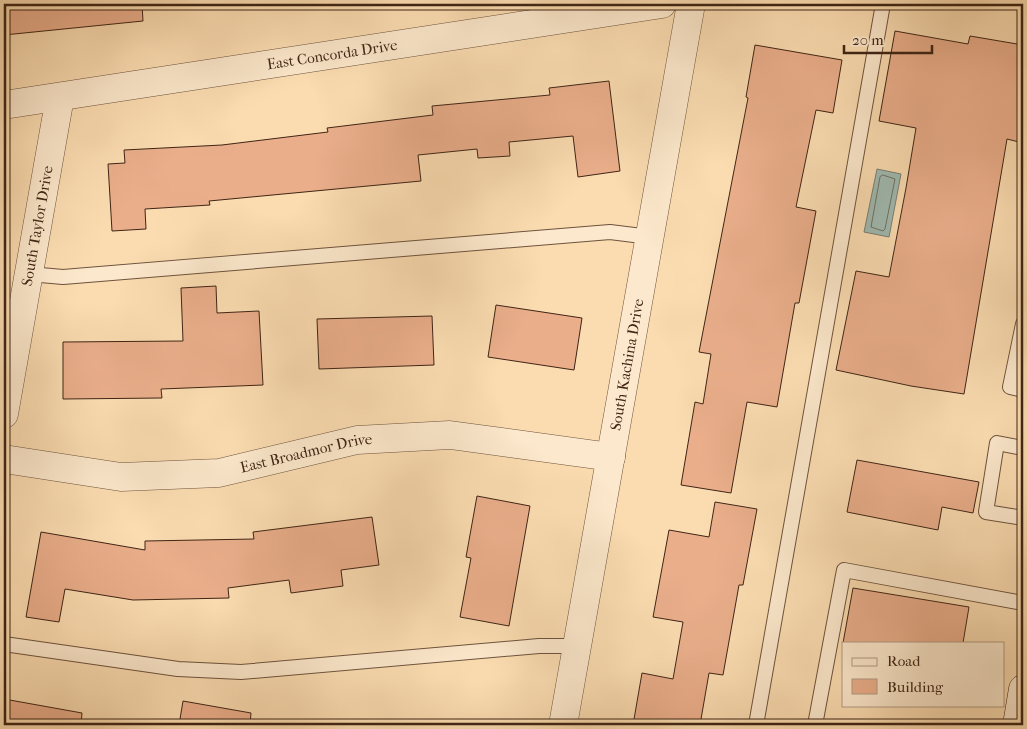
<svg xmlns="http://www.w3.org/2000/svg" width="1027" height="729" viewBox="0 0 1027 729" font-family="'IM FELL French Canon',serif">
<rect width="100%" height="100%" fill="#fbdcb1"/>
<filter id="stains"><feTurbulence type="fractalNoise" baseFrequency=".004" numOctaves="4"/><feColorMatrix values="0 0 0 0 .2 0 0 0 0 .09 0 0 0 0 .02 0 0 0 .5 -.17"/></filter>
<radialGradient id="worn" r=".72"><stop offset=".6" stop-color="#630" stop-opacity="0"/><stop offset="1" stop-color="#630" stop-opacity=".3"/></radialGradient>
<path fill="#9fbab2" stroke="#797e73" d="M877 169 901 174 889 237 864 232Z"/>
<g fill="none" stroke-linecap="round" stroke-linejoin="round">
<path stroke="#6f7064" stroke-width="1" d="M883 175 895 179 885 229 883 231 871 227 880 177Z"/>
</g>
<path fill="#eaae8b" stroke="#3f2515" d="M4 4H142L143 21 4 35Z
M895 31 968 44 970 36 1023 45V143L1007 139 964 394 911 386 836 370 856 271 889 277 906 188 916 128 879 121Z
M755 45 842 60 833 113 816 110 796 207 816 211 799 303H795L777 407 747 402 731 493 681 485 695 402 703 404 711 354 699 352 748 98 746 97Z
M609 81 620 171 578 177 573 136 509 142 510 156 478 158 477 149 418 155 421 181 209 201 210 205 145 209 146 229 112 231 108 164 125 163 124 150 222 145 328 132 327 128 433 115 432 106 550 95 549 88Z
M216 286 217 313 259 311 263 385 161 389 162 398 63 399V342L183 341 181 288Z
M496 305 582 318 574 370 488 357Z
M432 316 434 365 319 369 317 319Z
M857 460 979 482 973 513 942 507 938 530 847 512Z
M477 496 530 506 509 626 460 617 471 558 466 557Z
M715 502 757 509 743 585H739L723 675 709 673 700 725H633L642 673 673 679 683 622 653 617 669 530 709 537Z
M372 517 379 565 341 570 343 586 291 593 289 580 228 588 229 598 133 600 65 589 59 622 26 617 41 532 145 550V541L254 539 253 532Z
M853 588 969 607 963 643H843Z
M4 699 82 713 81 725H4Z
M183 701 251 713 250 725H179Z"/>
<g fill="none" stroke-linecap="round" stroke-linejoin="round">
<defs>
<path id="service" d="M29 274 63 277 610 232 650 237
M1023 324 1010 387 1023 390
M1023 448 997 443 986 512 1023 518
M4 644 178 669 241 672 539 646H577
M756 725 883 4
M815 725 844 570 1023 603"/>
<g id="minor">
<path id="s1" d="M4 105 662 4"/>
<path id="s2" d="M4 414 60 97"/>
<path id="s3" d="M4 459 121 477 219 473 357 440 450 435 611 457"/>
<path id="s4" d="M563 725 691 4"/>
</g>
<path id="secondary" d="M1017 725 1023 689"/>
</defs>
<use href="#service" stroke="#6e533c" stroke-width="16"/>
<use href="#minor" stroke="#6e533c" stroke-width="29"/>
<use href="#secondary" stroke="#3f2515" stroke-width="29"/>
<use href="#service" stroke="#fce8cc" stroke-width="14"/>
<use href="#minor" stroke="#fce8cc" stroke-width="28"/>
<use href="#secondary" stroke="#fce8cc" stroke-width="28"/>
</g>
<g text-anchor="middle" stroke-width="4.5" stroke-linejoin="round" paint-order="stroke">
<g font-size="15" fill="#3f2515" stroke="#fce8cc">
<text dy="5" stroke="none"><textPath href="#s1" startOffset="332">East Concorda Drive</textPath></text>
<text dy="5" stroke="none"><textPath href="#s2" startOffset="191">South Taylor Drive</textPath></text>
<text dy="5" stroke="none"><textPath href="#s4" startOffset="366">South Kachina Drive</textPath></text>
<text dy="5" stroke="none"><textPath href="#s3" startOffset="306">East Broadmor Drive</textPath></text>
</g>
</g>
<rect width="1027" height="729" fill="none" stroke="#fbdcb1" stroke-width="20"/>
<rect x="5" y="5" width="1017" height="719" fill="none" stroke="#3f2515" stroke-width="2.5"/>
<rect x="10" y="10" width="1007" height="709" fill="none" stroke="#3f2515"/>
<rect x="842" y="642" width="162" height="65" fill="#fce8cc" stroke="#b09a83"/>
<rect x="852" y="658" width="25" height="8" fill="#fce8cc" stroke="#b09a83"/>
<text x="887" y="666" font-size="15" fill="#3f2515">Road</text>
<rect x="852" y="679" width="25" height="15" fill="#eaae8b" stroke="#b09a83"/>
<text x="887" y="692" font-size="15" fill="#3f2515">Building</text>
<path d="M844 45v8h88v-8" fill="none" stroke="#3f2515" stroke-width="2.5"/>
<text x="852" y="45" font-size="15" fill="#3f2515" stroke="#fce8cc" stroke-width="4" paint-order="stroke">20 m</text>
<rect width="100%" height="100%" filter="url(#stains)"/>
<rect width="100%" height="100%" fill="url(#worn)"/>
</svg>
